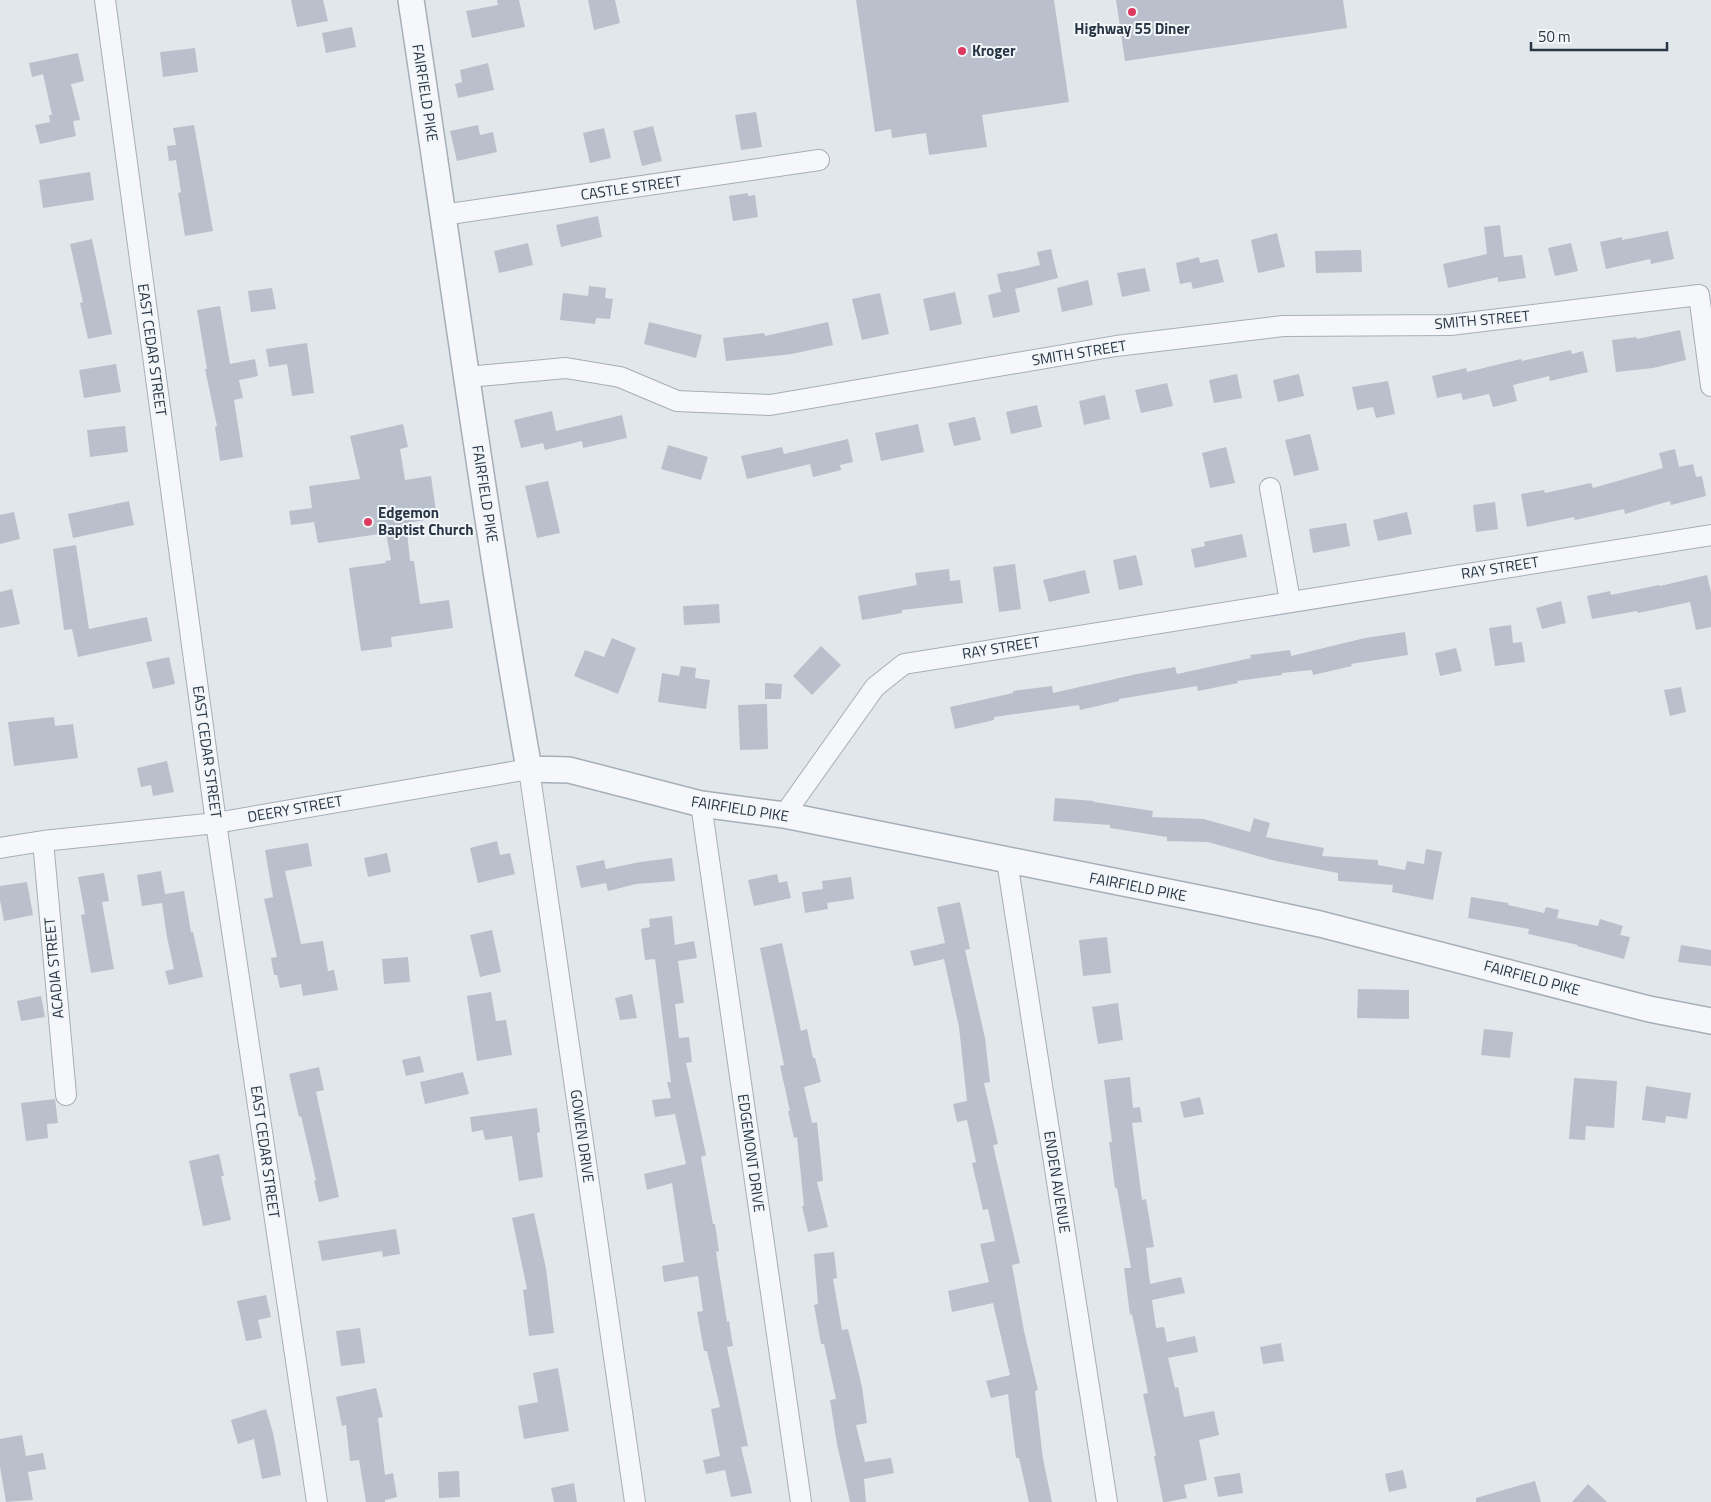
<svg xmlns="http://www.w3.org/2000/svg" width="1711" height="1502" viewBox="0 0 1711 1502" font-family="'Titillium Web',sans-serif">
<rect width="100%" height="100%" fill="#e2e7ec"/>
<path fill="#b9c0cb" d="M291 0H323L328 21 297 27Z
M497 0H519L525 27 472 38 466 11 498 5Z
M588 0H615L620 23 594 30Z
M856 0H1054L1069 102 982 115 987 147 929 155 926 133 892 138 891 129 875 132Z
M1116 0H1343L1347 28 1125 61Z
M352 27 356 47 326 53 322 33Z
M195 48 198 72 163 77 160 52Z
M78 53 84 81 71 84 80 120 73 121 76 136 40 144 35 125 50 122 49 115H52L43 74 32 77 29 63Z
M488 63 494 90 458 98 455 84 462 82 460 70Z
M756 112 762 147 741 150 735 115Z
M194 125 213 231 185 236 178 193 181 192 176 160 169 161 167 146 176 145 173 128Z
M478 125 480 135 493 132 497 152 457 161 450 131Z
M653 126 662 161 642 166 633 131Z
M604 128 611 158 590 163 583 133Z
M90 172 94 200 43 208 39 180Z
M748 193V196L755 195 758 217 733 221 729 196Z
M598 216 602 237 561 247 556 225Z
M1500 225 1504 257 1522 255 1526 278 1498 282V277L1448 288 1443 264 1487 254 1484 227Z
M1668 231 1674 259 1651 264 1650 259 1606 269 1600 242 1622 237V240Z
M1277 233 1285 267 1258 273 1251 240Z
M92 239 112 334 88 339 80 303 83 302 70 244Z
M528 243 533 265 499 273 494 251Z
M1571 243 1578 271 1555 276 1548 248Z
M1051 249 1058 278 1015 289 1020 312 993 318 988 295 1001 292 997 274 1011 271V272L1040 265 1037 252Z
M1361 250 1362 272 1316 273 1315 251Z
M1199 257 1200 263 1218 259 1224 282 1193 289 1191 282 1180 284 1176 263Z
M1145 268 1150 291 1122 297 1117 273Z
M1088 280 1093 305 1062 312 1057 288Z
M589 286 606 288 605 298 613 299 610 319 596 318 595 324 560 320 563 293 588 296Z
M272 288 276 309 251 312 248 291Z
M955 292 962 324 930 331 923 299Z
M880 293 889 334 862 340 852 299Z
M220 306 230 364 255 359 258 376 239 380 243 398 234 400 243 457 220 461 215 427 217 426 205 369H207L197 310Z
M649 322 702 335 696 358 644 344Z
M828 322 833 345 792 354 726 361 723 338 764 333 765 336Z
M1680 330 1686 360 1653 368 1616 372 1612 340 1636 337 1637 339Z
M307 343 314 393 292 396 287 364 269 367 266 349Z
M1571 350 1572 354 1583 351 1588 372 1550 381 1549 376 1513 385 1517 401 1493 407 1489 394 1463 400 1461 393 1437 398 1432 376 1466 368 1467 372 1521 359 1522 361Z
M116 364 121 392 84 398 79 370Z
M1237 374 1242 398 1214 403 1209 380Z
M1299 374 1304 396 1278 402 1273 380Z
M1388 381 1395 414 1376 418 1373 407 1357 410 1352 387Z
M1167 383 1173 406 1141 413 1135 390Z
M1105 395 1110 419 1084 425 1079 401Z
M1037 405 1042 427 1011 434 1006 412Z
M552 411 556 431 622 415 627 438 583 448 582 441 545 450 543 443 521 448 514 420Z
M975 417 981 440 954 446 948 423Z
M403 424 408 447 400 449 405 480 431 476 437 518 413 522 412 530 407 531 410 561H414L420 604 449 600 453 628 391 637 392 647 361 651 349 568 386 563 385 561 391 560 386 533 318 543 314 522 291 525 289 511 312 508 309 486 360 479 350 436Z
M918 424 924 452 881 461 875 433Z
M125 426 128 452 90 457 87 430Z
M1310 434 1319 470 1294 476 1285 440Z
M848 439 853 462 840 465 841 470 813 477 810 464 747 479 741 456 782 447 784 454Z
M668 445 708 457 701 480 661 469Z
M1226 447 1235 483 1210 488 1202 453Z
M1675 449 1679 467 1693 464 1696 477 1702 476 1706 496 1671 505 1670 501 1625 514 1624 509 1575 520 1574 517 1527 527 1521 494 1544 490 1545 493 1591 483 1593 488 1663 468 1659 453Z
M548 481 560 533 537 538 525 486Z
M129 501 134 525 73 538 68 514Z
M1495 502 1498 529 1476 532 1473 505Z
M14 512 20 539 0 544V515Z
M1407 512 1412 534 1378 541 1373 520Z
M1346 523 1350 546 1313 553 1309 529Z
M1242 534 1247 557 1195 568 1191 549 1205 546 1204 542Z
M76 545 89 629 147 617 152 641 78 657 72 629 64 630 53 549Z
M1136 555 1143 585 1119 590 1113 560Z
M1015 564 1021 609 999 612 993 567Z
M949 569 950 581 960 580 963 603 902 610V613L862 620 858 596 917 585 915 573Z
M1085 570 1090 593 1049 602 1043 580Z
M1707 575 1711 592V627L1696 630 1690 602 1638 613 1637 611 1592 619 1587 596 1610 591 1611 595 1659 585 1660 586Z
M12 589 20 624 0 628V592Z
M1561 601 1566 623 1542 629 1536 608Z
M719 604 720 623 684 625 683 606Z
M1511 625 1513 643 1522 642 1525 662 1495 666 1489 628Z
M1405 632 1408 655 1351 664 1352 666 1313 675 1312 670 1282 673V675L1237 681 1238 683 1198 691 1197 686 1119 699V701L1080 710 1079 705 994 717V720L955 729 950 707 1013 693V691L1052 686 1053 693 1137 674 1175 667 1177 674 1251 658 1250 655 1290 650 1291 656 1365 638Z
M612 638 636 648 618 694 574 676 585 650 604 657Z
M821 646 841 665 812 695 793 676Z
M1456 648 1462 671 1440 676 1435 653Z
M169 657 175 684 153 689 146 662Z
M681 666 696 668 695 678 710 680 706 709 658 702 662 673 679 676Z
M765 683 782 684 781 699H765Z
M1681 687 1686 712 1670 716 1664 690Z
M767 704 768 749 740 750 738 705Z
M54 717 55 726 73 724 78 758 14 766 8 722Z
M167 761 174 792 153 796 151 785 141 787 137 768Z
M1055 798 1094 801V802L1153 811 1152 817 1204 819 1250 832 1254 818 1270 823 1266 837 1324 848 1322 856 1378 860V865L1405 870 1407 861 1424 864 1426 849 1442 852 1433 900 1392 892 1393 885 1338 881V873L1276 861 1208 842 1167 841V837L1110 828V825L1053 821Z
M497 841 500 855 510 853 515 874 478 883 470 848Z
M308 843 312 866 285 871 301 944 323 941 328 971 334 970 338 990 303 996 301 984 280 988 277 975H274L271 958 277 957 264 899 273 897 265 850Z
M387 853 391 872 368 877 364 858Z
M672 858 675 881 636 884 608 891 606 883 581 888 576 866 604 860 606 869 640 862Z
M161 871 165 894 184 891 191 932H193L203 977 169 985 165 971 174 969 167 937 162 903 142 906 137 875Z
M104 873 109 901 102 902 114 969 91 973 81 915 85 914 78 877Z
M777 874 779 883 787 881 791 898 754 906 748 880Z
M851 877 854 899 827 903 828 909 805 913 802 892 823 889 822 881Z
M27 882 33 915 4 921 0 900V886Z
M1471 897 1508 903V905L1544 913 1546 907 1559 910 1557 918 1598 926 1600 919 1623 926 1620 935 1630 937 1624 959 1577 946 1578 945 1528 934 1529 929 1468 918Z
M960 902 970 949 965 950 985 1038 990 1082 984 1083 998 1144 993 1145 1020 1263 1012 1265 1024 1331 1038 1390 1035 1391 1043 1459 1052 1502H1029L1019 1458H1016L1008 1394 991 1398 986 1381 1010 1375 993 1303 952 1312 948 1291 989 1282 980 1244 995 1241 988 1209 983 1210 972 1163 976 1162 967 1120 957 1122 953 1104 967 1101 959 1027 944 959 914 966 910 951 945 943 937 907Z
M672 916 675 945 694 941 697 958 678 961 684 1003 675 1004 679 1038 689 1037 692 1062 686 1063 706 1155 701 1157 713 1224H715L719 1251 716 1252 727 1322 729 1321 733 1346 727 1347 748 1446 741 1447 752 1493 731 1497 725 1470 706 1474 703 1460 720 1456 711 1409 720 1407 707 1351H704L697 1312 703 1311 698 1276 664 1282 662 1266 684 1262 672 1183 647 1190 644 1174 686 1164 675 1114 655 1117 652 1100 671 1098 667 1082H671L655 959 645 960 641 929 650 927 649 919Z
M492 930 501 972 480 977 470 935Z
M1107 937 1111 973 1083 976 1079 940Z
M782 943 801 1031 807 1029 813 1058H815L821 1082 804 1087 812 1123 817 1122 823 1181 817 1182 828 1227 808 1232 802 1206H804L797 1137 794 1138 788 1111H790L780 1066 784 1065 760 948Z
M1681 945 1711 950V966L1678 962Z
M408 957 410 982 384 984 382 959Z
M1358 989 1409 990V1019L1357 1018Z
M491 992 496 1021 506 1020 512 1055 477 1061 467 996Z
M632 994 637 1018 620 1020 615 998Z
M41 996 45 1017 21 1021 17 1001Z
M1118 1003 1123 1040 1098 1044 1092 1007Z
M1484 1029 1513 1032 1510 1058 1481 1055Z
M420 1056 424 1072 406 1076 402 1060Z
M319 1067 324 1090 316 1092 339 1197 319 1202 314 1181 316 1180 301 1116 299 1117 289 1074Z
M463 1072 469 1094 425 1104 420 1082Z
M1130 1077 1133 1108 1140 1107 1142 1122 1132 1123 1142 1200 1146 1199 1154 1247 1146 1248 1150 1284 1181 1277 1185 1293 1152 1300 1156 1328 1164 1327 1167 1342 1195 1336 1198 1352 1168 1358 1175 1388 1178 1387 1184 1417 1214 1411 1219 1435 1199 1440 1207 1480 1184 1485 1187 1498 1166 1502H1163L1154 1456H1156L1143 1394 1148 1393 1132 1314 1130 1315 1124 1268H1131L1117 1188H1115L1109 1142H1112L1104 1080Z
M1574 1078 1617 1081 1614 1128 1586 1126 1585 1140 1569 1139Z
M1646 1086 1691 1093 1687 1119 1666 1116 1665 1123 1642 1120Z
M1200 1097 1204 1114 1184 1118 1180 1102Z
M55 1099 58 1123 47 1124 48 1138 26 1141 21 1103Z
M537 1108 540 1132 537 1133 543 1177 519 1181 512 1136 485 1140 483 1130 472 1132 470 1117Z
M219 1154 224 1176H221L231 1220 203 1226 189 1161Z
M534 1213 546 1269 554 1333 529 1336 523 1290 527 1289 512 1218Z
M396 1229 400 1254 383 1257 382 1251 322 1261 318 1241Z
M834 1252 837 1278 833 1279 842 1330 848 1329 862 1387 867 1423 856 1425 865 1462 891 1458 894 1473 864 1479 866 1502H850L837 1444 830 1400 836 1399 824 1344H821L814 1305 818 1304 814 1254Z
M266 1295 271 1317 258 1320 262 1338 246 1341 237 1301Z
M360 1328 365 1363 341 1366 336 1331Z
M1281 1343 1284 1361 1263 1364 1260 1347Z
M558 1368 569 1431 524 1439 518 1406 538 1402 533 1373Z
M376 1388 383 1417 378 1418 385 1475 393 1473 397 1497 385 1500V1502H366L359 1460 350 1461 346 1425 342 1426 336 1397Z
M266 1409 273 1433 281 1475 262 1479 254 1439 238 1444 231 1420Z
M22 1435 26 1456 43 1453 46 1469 28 1472 33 1500 6 1502 0 1467V1439Z
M1403 1470 1407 1488 1389 1492 1385 1474Z
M459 1471 460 1497 439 1498 438 1472Z
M1240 1473 1243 1493 1218 1497 1214 1477Z
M1535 1481 1541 1502H1476V1498Z
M574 1483 577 1502H554L551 1488Z
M1588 1484 1607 1502H1572Z"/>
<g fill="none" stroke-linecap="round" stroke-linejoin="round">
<defs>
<path id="minor" d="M105 0 216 823 317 1502
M443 215 819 160
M467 377 566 368 620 377 677 401 770 405 1116 346 1283 326 1450 325 1699 295 1711 386
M1270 488 1290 601
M701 804 801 1502
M784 815 875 687 904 664 1711 535
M43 841 66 1095
M0 848 43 841 216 823 529 769 635 1502
M1007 861 1107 1502"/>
<path id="tertiary" d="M411 0C450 256 484 514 529 769L569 770 701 804 784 815 1218 902 1320 924 1649 1009 1711 1021"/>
</defs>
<use href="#minor" stroke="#a6aeb7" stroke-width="22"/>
<use href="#tertiary" stroke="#a6aeb7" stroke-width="28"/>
<use href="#minor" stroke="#f6f7fa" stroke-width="20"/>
<use href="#tertiary" stroke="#f6f7fa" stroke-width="25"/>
</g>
<g fill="#de3a61" stroke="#f2f6f9" stroke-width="2">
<circle cx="1132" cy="12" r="5"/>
<circle cx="962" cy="51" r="5"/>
<circle cx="368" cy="522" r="5"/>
</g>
<g text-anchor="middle" stroke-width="4" stroke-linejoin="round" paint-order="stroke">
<g font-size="15" font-weight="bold" fill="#283646" stroke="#f2f6f9" text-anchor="start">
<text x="1132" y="34" text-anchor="middle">Highway 55 Diner</text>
<text x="972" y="56">Kroger</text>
<text x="378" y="518">Edgemon<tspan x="378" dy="17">Baptist Church</tspan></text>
</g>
<g font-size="15" fill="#283646" stroke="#f2f6f9">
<text transform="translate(425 93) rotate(81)" y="5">FAIRFIELD PIKE</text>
<text transform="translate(631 188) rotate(-8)" y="5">CASTLE STREET</text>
<text transform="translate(1482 320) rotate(-5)" y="5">SMITH STREET</text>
<text transform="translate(152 350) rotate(82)" y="5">EAST CEDAR STREET</text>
<text transform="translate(1079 353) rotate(-9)" y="5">SMITH STREET</text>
<text transform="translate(485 494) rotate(81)" y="5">FAIRFIELD PIKE</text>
<text transform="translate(1500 568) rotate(-9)" y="5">RAY STREET</text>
<text transform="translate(1001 648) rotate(-9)" y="5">RAY STREET</text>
<text transform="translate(207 752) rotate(82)" y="5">EAST CEDAR STREET</text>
<text transform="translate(295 809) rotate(-10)" y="5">DEERY STREET</text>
<text transform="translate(740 809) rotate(9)" y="5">FAIRFIELD PIKE</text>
<text transform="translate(1138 887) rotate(11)" y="5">FAIRFIELD PIKE</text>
<text transform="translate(54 968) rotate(-95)" y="5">ACADIA STREET</text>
<text transform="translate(1532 978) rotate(15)" y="5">FAIRFIELD PIKE</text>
<text transform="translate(582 1136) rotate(82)" y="5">GOWEN DRIVE</text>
<text transform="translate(265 1152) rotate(82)" y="5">EAST CEDAR STREET</text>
<text transform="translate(751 1153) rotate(82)" y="5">EDGEMONT DRIVE</text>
<text transform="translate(1057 1182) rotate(81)" y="5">ENDEN AVENUE</text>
</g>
</g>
<path d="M1531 42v8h136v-8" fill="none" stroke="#283646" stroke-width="2.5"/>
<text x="1538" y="42" font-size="15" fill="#283646" stroke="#f2f6f9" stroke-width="4" paint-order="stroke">50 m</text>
</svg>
